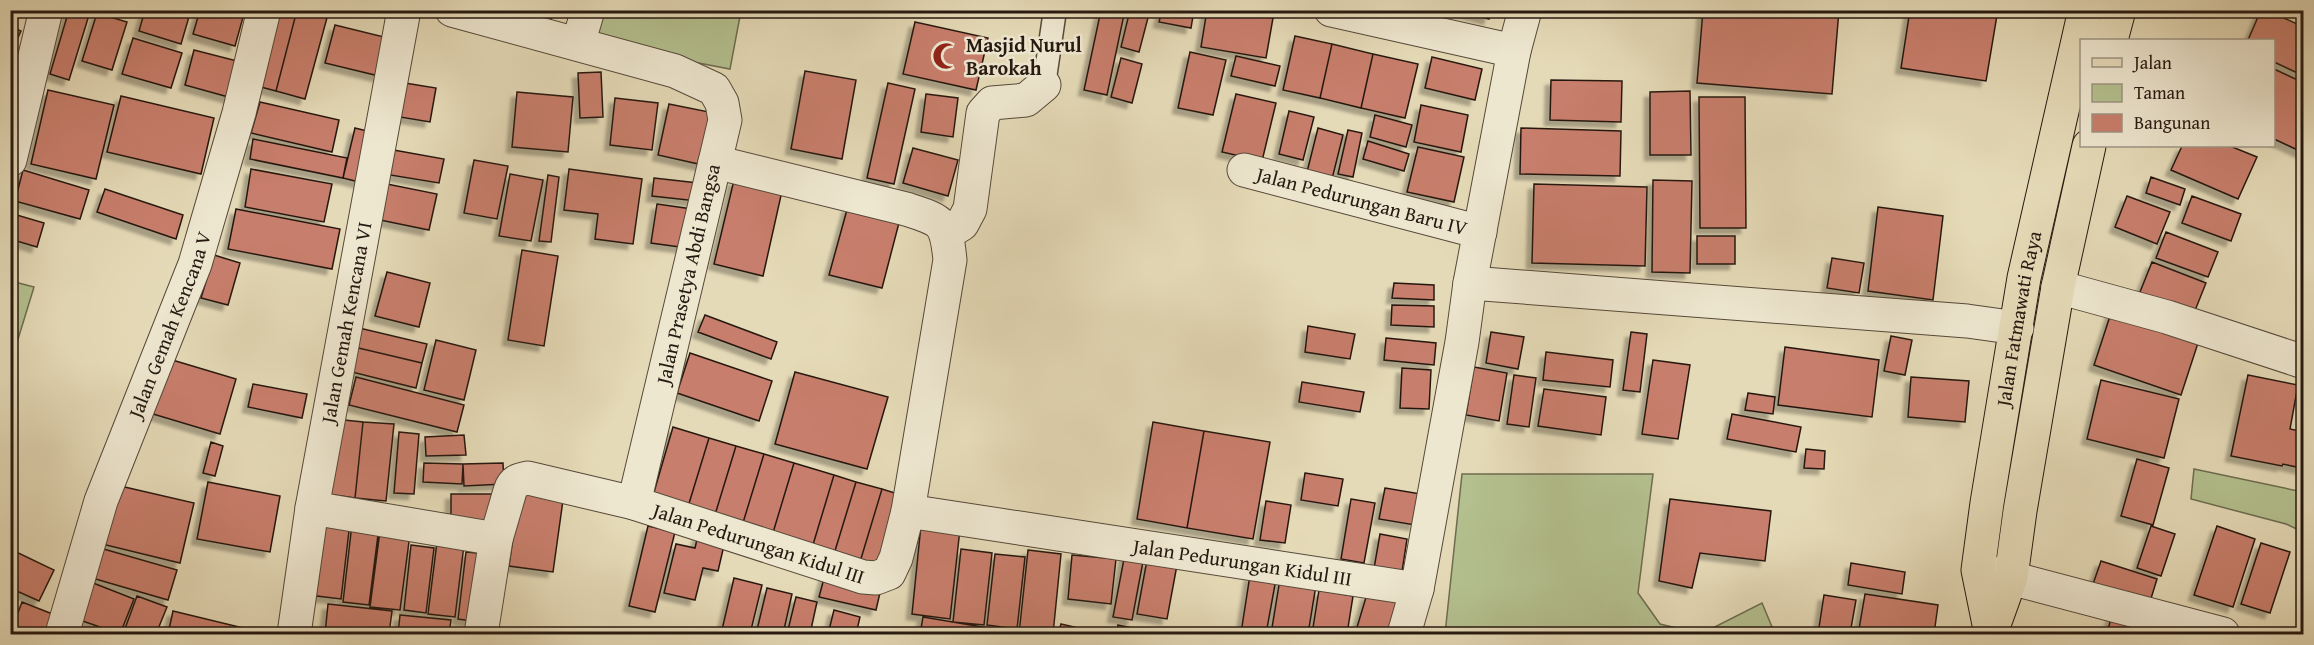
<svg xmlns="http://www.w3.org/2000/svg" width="2314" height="645" viewBox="0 0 2314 645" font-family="'Gentium Book Plus',serif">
<defs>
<filter id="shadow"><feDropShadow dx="-5.5" dy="5.5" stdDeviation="1.5" flood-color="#0004"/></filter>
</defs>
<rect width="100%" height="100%" fill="#e5dab7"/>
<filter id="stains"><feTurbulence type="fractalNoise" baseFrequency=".00333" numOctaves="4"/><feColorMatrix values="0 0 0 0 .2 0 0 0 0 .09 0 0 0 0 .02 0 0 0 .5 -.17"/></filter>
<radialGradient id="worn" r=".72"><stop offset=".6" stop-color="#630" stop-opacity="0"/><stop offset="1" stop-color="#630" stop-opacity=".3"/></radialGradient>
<path fill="#b4c08f" stroke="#6d6c50" stroke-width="1.5" d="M600 11H741L730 69 594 43Z
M11 281 34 287 11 362 10 281Z
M2194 469 2303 492V532L2286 524 2191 499Z
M1462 474H1653L1638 593 1660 624 1701 634 1762 603 1775 634H1445Z"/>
<path fill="#c87e6c" stroke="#261911" stroke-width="1.5" filter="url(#shadow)" d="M69 10 89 15 69 80 50 74Z
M145 10H191L181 44 139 31Z
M200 10H245L235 46 193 34Z
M277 10H297L276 91 257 86Z
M297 10H312L328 14 305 99 276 91Z
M514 10H553L551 21Z
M1101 10H1125L1107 95 1084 90Z
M1130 10H1150L1139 52 1121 47Z
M1162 10H1194L1191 28 1159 22Z
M1207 10H1230L1273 18 1266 58 1201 47Z
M1456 10H1491L1489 19Z
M1703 10H1839L1832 94 1697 83Z
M1910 10H1965L1997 15 1986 81 1901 68Z
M2261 10H2266L2304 27V76L2274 62V40H2248Z
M97 13 127 22 112 70 82 61Z
M915 22 988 38 976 90 903 74Z
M335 25 388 38 379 76 325 63Z
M10 26 21 31 10 54Z
M1295 36 1332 44 1320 98 1283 90Z
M133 38 182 53 171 88 122 74Z
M1332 44 1373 54 1361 108 1320 98Z
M194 50 241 62 232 98 185 85Z
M1190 52 1226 60 1213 115 1178 108Z
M1373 54 1418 64 1405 118 1361 108Z
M1236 56 1280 66 1275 86 1231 76Z
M1432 57 1482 69 1475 100 1425 88Z
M1121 58 1142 64 1132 103 1111 97Z
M2274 69 2304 83V153L2274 139Z
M805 71 856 80 842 159 791 149Z
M601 72 603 117 580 118 578 73Z
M1551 80 1622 81 1621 122 1550 120Z
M405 83 436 88 430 122 400 117Z
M888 83 915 89 894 184 867 178Z
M48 90 114 105 96 179 31 164Z
M1690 91 1691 155H1650V92Z
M517 92 573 97 568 152 512 147Z
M926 94 958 98 953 137 921 132Z
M1236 94 1276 103 1262 161 1222 152Z
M121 96 214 118 201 174 107 152Z
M1699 97H1745L1746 228H1700Z
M615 98 658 103 652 150 610 145Z
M260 102 339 120 332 152 251 133Z
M669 104 714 113 703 165 658 155Z
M1421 105 1468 115 1461 152 1414 142Z
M1289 111 1314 117 1303 160 1279 154Z
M1375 115 1412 125 1406 147 1370 137Z
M355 128 375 133 363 183 343 178Z
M1318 128 1343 135 1332 179 1307 172Z
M1521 128 1621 131 1620 176 1520 174Z
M1348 130 1362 133 1353 177 1338 174Z
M253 139 347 158 343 178 250 159Z
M1368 141 1409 154 1404 171 1363 159Z
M2182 146H2230L2257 157 2238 199 2171 170Z
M1418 147 1464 157 1454 202 1407 192Z
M913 148 958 160 948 196 903 183Z
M388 149 444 159 439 183 384 174Z
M474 160 508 166 497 219 464 213Z
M251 169 332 184 324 222 245 207Z
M569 169 642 179 633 244 595 239 598 214 564 210Z
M23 170 89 190 80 219 15 201Z
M510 174 543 180 531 241 499 236Z
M548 175 559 177 551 242 539 241Z
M2151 177 2185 189 2180 205 2146 193Z
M654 178 698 183 697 201 652 196Z
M734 180 782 191 763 276 714 264Z
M1653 180 1692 181 1690 273 1652 272Z
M382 183 437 194 429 230 375 219Z
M1534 184 1647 187 1645 266 1532 263Z
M105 189 183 215 176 239 97 212Z
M2127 196 2170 212 2157 244 2115 227Z
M2192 196 2241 214 2231 241 2182 223Z
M657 204 692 209 687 248 651 243Z
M848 206 900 219 882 288 829 275Z
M1878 207 1943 216 1933 300 1868 291Z
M236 209 340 229 332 269 228 249Z
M10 213 44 223 37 247 10 239Z
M2166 232 2218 252 2208 277 2156 258Z
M1697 236H1735V264H1697Z
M522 250 558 256 544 346 508 340Z
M214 255 240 263 228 305 201 298Z
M1832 258 1864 263 1859 293 1827 288Z
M2152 262 2206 283 2192 318 2138 297Z
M387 272 430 283 419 327 375 316Z
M1394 283 1434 285V300L1392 298Z
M1392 305 1434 306V327L1391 325Z
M2112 310 2199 340 2181 395 2094 365Z
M705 315 777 342 771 359 698 332Z
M1308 326 1355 334 1350 359 1305 352Z
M355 327 427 344 422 363 350 346Z
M1491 332 1524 337 1518 369 1486 363Z
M1631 332 1647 334 1640 392 1623 390Z
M1891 336 1912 340 1905 375 1884 371Z
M1386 338 1436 343 1434 365 1384 360Z
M436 340 476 350 464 400 424 390Z
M350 346 422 363 416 388 344 370Z
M1785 347 1879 360 1872 417 1778 405Z
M1546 352 1613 360 1610 387 1543 380Z
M690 353 772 381 759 421 677 393Z
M169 359 236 379 220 434 153 414Z
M1653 360 1690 365 1678 439 1642 434Z
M1474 367 1507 373 1499 421 1466 415Z
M1402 368 1431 370 1429 409 1400 408Z
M795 372 888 397 867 469 775 444Z
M1514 375 1536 378 1529 427 1507 424Z
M2248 375 2298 385 2290 429 2304 432 2301 468 2283 464 2282 466 2231 456Z
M356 377 464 405 457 432 349 405Z
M1911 377 1969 381 1965 422 1908 417Z
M2101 380 2179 399 2164 458 2087 439Z
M1302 382 1364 392 1360 412 1299 402Z
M253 384 307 394 302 418 248 407Z
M1544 389 1606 397 1601 435 1538 426Z
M1748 393 1775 397 1773 414 1745 410Z
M1732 414 1801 427 1796 452 1727 439Z
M334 419 363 422 355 498 327 494Z
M363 422 394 424 386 501 355 498Z
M1153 422 1204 431 1187 528 1137 519Z
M673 427 709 438 687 510 652 499Z
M1204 431 1270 442 1253 539 1187 528Z
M399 432 419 434 414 494 394 493Z
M464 435 466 455 426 456 425 437Z
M709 438 736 446 714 518 687 510Z
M211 442 223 446 215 476 203 473Z
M736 446 764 454 742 526 714 518Z
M1806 449 1825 451 1824 469 1804 468Z
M764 454 794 463 772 536 742 526Z
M2137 459 2169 468 2153 525 2121 516Z
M424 463 463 464 462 484 423 482Z
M503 463 504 484 464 486 463 464Z
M794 463 834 475 812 548 772 536Z
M1305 473 1343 479 1338 506 1301 500Z
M834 475 856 482 834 554 812 548Z
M208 482 280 496 270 552 197 539Z
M856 482 882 489 860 562 834 554Z
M116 485 194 503 180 563 102 544Z
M520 488 564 493 553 572 509 566Z
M1385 488 1421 494 1415 525 1379 519Z
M882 489 901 495 879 567 860 562Z
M451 494H500V523L451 522Z
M1351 499 1375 503 1364 563 1341 559Z
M1670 499 1771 511 1765 561 1700 553 1692 588 1659 581Z
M1266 501 1291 505 1285 543 1260 540Z
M318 518 350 522 341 599 309 595Z
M352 524 379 527 369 605 343 602Z
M921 525 960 529 950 619 912 614Z
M648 526 675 532 655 612 629 606Z
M2151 526 2175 534 2161 576 2137 568Z
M2217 526 2255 539 2233 607 2194 595Z
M380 531 410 534 400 610 370 607Z
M1380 534 1407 539 1401 578 1373 574Z
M698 535 725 541 718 571 703 568 695 600 664 593 676 544 695 548Z
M437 542 464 545 455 617 428 614Z
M2261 543 2290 552 2270 613 2241 604Z
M411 545 434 548 426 613 404 610Z
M100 548 177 570 168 600 92 578Z
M1126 548 1145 551 1132 620 1113 617Z
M10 549 54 570 39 601 10 588Z
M961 549 992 553 984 625 953 622Z
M1028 550 1061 554 1053 634H1019Z
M466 552 487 554 479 622 458 619Z
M995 554 1025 557 1017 629 987 625Z
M1072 555 1116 559 1111 604 1068 599Z
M1147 560 1177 565 1167 619 1137 614Z
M2101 561 2157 579 2149 605 2092 587Z
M1851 563 1905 572 1902 594 1848 585Z
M826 571 882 584 876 610 819 597Z
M1250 575 1276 579 1266 634 1241 633Z
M734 578 762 585 750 634H721Z
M1280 579 1316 585 1308 634H1271Z
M88 581 134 599 120 634 74 618Z
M767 588 792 594 783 634H756Z
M1319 590 1353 596 1347 634H1312Z
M10 591 17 594 10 612Z
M1367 594 1402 604 1394 634H1355Z
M1865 594 1938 605 1934 634H1892L1859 629Z
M1824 595 1856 600 1850 634H1818Z
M137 596 167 607 156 634H123Z
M796 597 817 602 810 634H787Z
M22 602 55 615 47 634H10Z
M328 604 392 611 389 634H325Z
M834 610 860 617 856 634H828Z
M2113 610 2151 620 2147 634H2107Z
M173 611 268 634H168Z
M400 615 451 620 449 634H398Z
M923 617 1000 630V634H920Z
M1061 624 1083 629 1082 634H1058Z
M1118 625 1160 634H1116Z
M1087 629 1106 634H1085Z"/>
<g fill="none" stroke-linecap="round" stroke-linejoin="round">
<defs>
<path id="lane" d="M1044 85 1055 10"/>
<g id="street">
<path d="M452 10 675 71 714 89 722 103 725 120 634 503"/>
<path d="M1331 10 1514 51"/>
<path d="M578 44 588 10"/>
<path d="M10 160 46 10"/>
<path d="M715 162 906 209C943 221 946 221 950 260L908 511"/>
<path id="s1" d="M1244 170 1480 232"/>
<path d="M947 233 962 224 970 209 983 113 992 103 1026 100 1044 85"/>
<path d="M1470 283 1967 321 2017 328"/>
<path d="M2058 287 2167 317 2304 362"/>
<path d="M312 508 496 539"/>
<path d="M1984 571 2223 634"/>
<path id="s2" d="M62 634 101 501 195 264 239 113 264 10"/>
<path id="s3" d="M294 634 312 508 404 10"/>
<path id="s4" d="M481 634 496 539 510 491C513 481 518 480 528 478L634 503 863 577 876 578 889 573 896 558 908 511 1417 589"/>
<path d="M1404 634 1417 589 1462 342 1470 283 1514 51 1525 10"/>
</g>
<g id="primary">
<path d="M2111 40 2119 10"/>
<path d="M1992 630 2011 577 2020 511 2058 287 2089 146"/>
<path id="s5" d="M1991 634 1978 570 1987 503 2024 278 2085 10"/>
</g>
</defs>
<use href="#lane" stroke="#56493a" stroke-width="25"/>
<use href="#street" stroke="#56493a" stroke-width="35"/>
<use href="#primary" stroke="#261911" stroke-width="35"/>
<use href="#lane" stroke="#eee7d0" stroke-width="22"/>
<use href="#street" stroke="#eee7d0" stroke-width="33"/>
<use href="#primary" stroke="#e5dab7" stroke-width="33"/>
</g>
<defs>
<symbol id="mosque-bare" viewBox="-9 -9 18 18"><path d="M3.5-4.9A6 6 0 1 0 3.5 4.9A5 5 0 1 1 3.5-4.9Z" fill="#8f2418" stroke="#eee7d0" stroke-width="2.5" paint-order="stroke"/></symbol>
</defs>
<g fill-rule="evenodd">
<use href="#mosque-bare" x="927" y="37" width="38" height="38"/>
</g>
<g text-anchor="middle" stroke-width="5" stroke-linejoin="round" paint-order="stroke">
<g font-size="20" font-weight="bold" fill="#261911" stroke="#eee7d0" text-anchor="start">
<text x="966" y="52">Masjid Nurul<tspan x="966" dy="23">Barokah</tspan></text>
</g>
<g font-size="20" fill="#261911" stroke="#eee7d0">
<text dy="7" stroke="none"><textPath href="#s1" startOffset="122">Jalan Pedurungan Baru IV</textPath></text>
<text transform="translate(688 274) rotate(-77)" y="7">Jalan Prasetya Abdi Bangsa</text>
<text dy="7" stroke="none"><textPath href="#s5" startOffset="320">Jalan Fatmawati Raya</textPath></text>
<text dy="7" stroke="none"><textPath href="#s3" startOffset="316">Jalan Gemah Kencana VI</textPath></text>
<text dy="7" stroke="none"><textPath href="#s2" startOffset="328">Jalan Gemah Kencana V</textPath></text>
<text dy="7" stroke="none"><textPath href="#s4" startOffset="410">Jalan Pedurungan Kidul III</textPath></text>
<text dy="7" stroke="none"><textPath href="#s4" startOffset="950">Jalan Pedurungan Kidul III</textPath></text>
</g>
</g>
<rect width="2314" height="645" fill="none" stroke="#e5dab7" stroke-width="36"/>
<rect x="12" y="12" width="2290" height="621" fill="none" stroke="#261911" stroke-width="3"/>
<rect x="18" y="18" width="2278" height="609" fill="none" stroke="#261911" stroke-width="1.5"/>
<rect x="2080" y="39" width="195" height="108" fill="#eee7d0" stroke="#9e9584" stroke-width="1.5"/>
<rect x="2092" y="58" width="30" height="9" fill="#e5dab7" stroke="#9e9584" stroke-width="1.5"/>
<text x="2134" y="69" font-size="18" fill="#261911">Jalan</text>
<rect x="2092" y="84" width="30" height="18" fill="#b4c08f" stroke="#9e9584" stroke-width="1.5"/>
<text x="2134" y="99" font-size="18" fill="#261911">Taman</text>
<rect x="2092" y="114" width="30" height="18" fill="#c87e6c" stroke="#9e9584" stroke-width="1.5"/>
<text x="2134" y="129" font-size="18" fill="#261911">Bangunan</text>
<rect width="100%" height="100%" filter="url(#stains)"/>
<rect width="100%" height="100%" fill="url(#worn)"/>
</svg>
